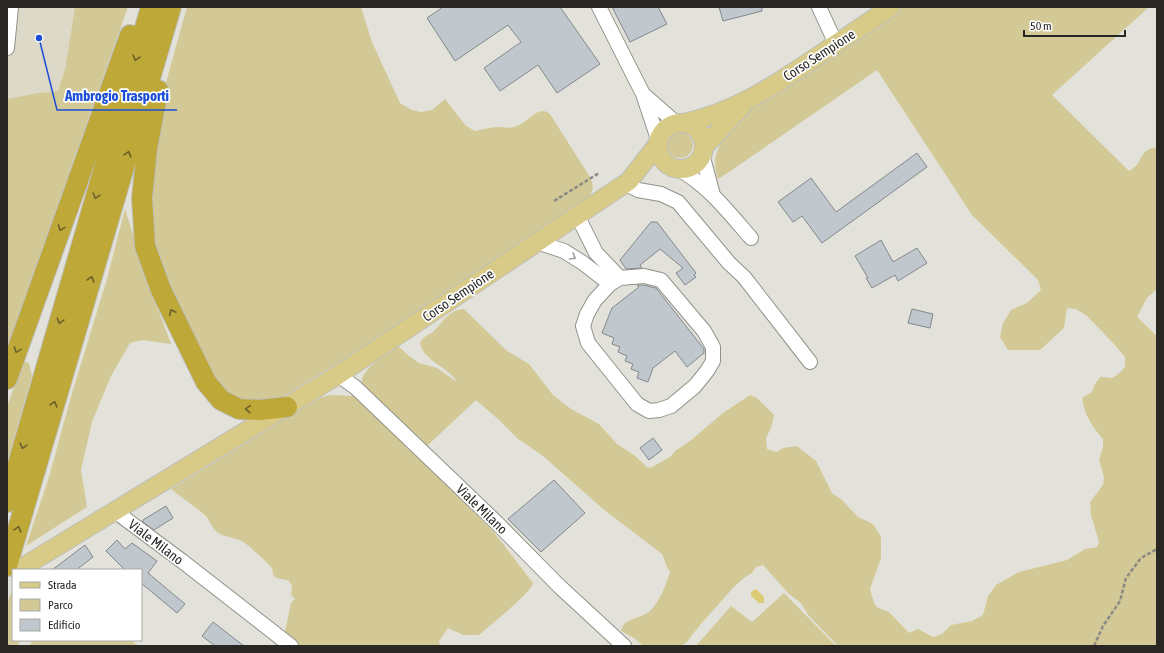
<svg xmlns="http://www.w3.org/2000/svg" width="1164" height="653" viewBox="0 0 1164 653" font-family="'Asap Condensed',sans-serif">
<rect width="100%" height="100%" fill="#e3e2da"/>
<path fill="#dcd9c9" d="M7 7H75L65 69 58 91 38 93 7 99Z"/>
<path fill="#d3c996" d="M75 7H128L7 348V99L38 93 58 91 65 69Z
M187 7H361L372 42 400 103 412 110 421 112 432 110 445 99 466 126 475 131C482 130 490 127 497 127 507 127 511 130 521 124 531 119 539 105 550 114L590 177C595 188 593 193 585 201L343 360 279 399 274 401 232 400 210 380 148 235 163 93Z
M903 7H1149L1052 95 1129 171C1142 164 1139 155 1148 150 1151 148 1154 148 1157 147V289L1147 298 1137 317 1157 336V646H838L809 616 801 603 789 594 763 565 756 567 752 573 745 577 734 587 700 625 686 643 681 646H643L634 638 621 631C624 617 641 619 650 611 659 603 667 583 670 572 666 566 665 561 662 554L603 509 543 456 517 438 500 421 476 400 426 447 362 385C359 369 386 355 398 346L409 356 419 363 437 368 457 382C449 367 425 362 420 344 422 336 428 336 434 331 444 321 448 310 464 309L507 351 529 364 553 395 571 409 599 424 617 444 634 455 648 468 652 467 670 457 675 451 690 441 723 413 750 395 757 398 774 415 771 428 766 438 767 449 776 452 783 448 797 446 816 461 832 493 842 500 858 517 873 524 881 537V558L870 589 874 603 878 608 889 612 909 633 918 629 933 637 942 634 951 625 972 621 983 615 988 596 996 585 1019 572 1067 560 1085 549 1097 547 1099 542 1091 515 1090 502 1103 485 1104 477 1099 460 1103 447V439C1091 425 1085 416 1082 398L1092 392 1095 384 1100 377C1104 376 1106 378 1110 378 1116 378 1121 371 1125 367V357L1114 344 1087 316 1076 309 1067 308 1064 328 1040 350H1008L1000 337 1003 323 1011 310 1027 303 1041 290 1038 280 972 215 877 70 729 172 718 179C706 148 735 121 757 104Z
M667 145a13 13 0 1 1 26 0a13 13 0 1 1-26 0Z
M125 209 148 282 171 344 142 340 130 343 111 376 92 422 81 470 87 507 26 546 49 477 72 393 107 279Z
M23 361 29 363 32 376 7 463V407Z
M330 395 355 396 407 444 405 447 420 459 493 531 533 583C532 592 488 627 479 635H463L448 628 439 641 440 646H282L291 603 295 599 291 595 292 586 289 581C285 579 278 579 275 577 272 574 273 571 272 568 269 564 249 546 245 543 236 537 225 538 217 532 211 528 211 521 205 515 194 506 182 498 171 489L309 404 322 397Z
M13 592V640H20L18 646H7C7 634 3 599 13 592Z
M784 593 836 646H696L731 606 752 622Z
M32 640H131L138 646H30Z"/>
<path fill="#ddcb73" d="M756 589 764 597V603H759L751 596V592Z"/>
<path fill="#c1c8cd" stroke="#82888d" d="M443 7H560L600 64 557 93 538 65 500 91 484 68 521 42 508 25 455 61 427 18Z
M612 7H658L667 24 630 42Z
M719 7H762V11L723 21Z
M917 153 927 167 822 243 802 216 793 222 778 202 811 178 836 212Z
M651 222H657L696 273 694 275 696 277 685 285 676 273 683 268 660 249 640 265 642 268 626 269 620 260Z
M881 240 893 262 917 248 927 263 898 281 895 275 872 288 866 278H868L855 256Z
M637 285H643L656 288 704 349V353L687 367 675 351 653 368 648 382 637 378 639 372 631 369 633 364 625 361 627 356 618 352 620 347 612 344 614 338 602 333 612 308 639 287Z
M912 309 933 314 930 328 908 323Z
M653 438 662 450 649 460 640 448Z
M554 480 585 513 541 552 508 519Z
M166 506 173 518 154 530 143 522V520Z
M117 540 125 549 132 543 157 561 148 573 185 604 177 613 141 583V570H125L106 551Z
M85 545 93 557 76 570H52Z
M213 622 244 646H215L202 636Z"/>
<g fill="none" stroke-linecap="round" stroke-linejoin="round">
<defs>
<path id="minor" d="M599 7 643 94 658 139
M819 7 836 44
M7 48 11 7
M643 94 676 123
M702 154 713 195
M678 169C708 185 729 213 751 238
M625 183 638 190 661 194 678 202 729 263 744 277 810 362
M577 215 596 253 620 278
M537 242 564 251 583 263 610 284
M644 276 661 280 704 331 713 347V361L707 371 695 386 671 406 659 410 649 411 637 404 588 343 583 326 587 314 595 300 610 284 620 278Z
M338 375 355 387 497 523 559 586 624 646
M116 512 182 561 291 646"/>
<path id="major" d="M658 146a23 23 0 1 1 46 0a23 23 0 1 1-46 0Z
M684 123C734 112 772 87 815 58 840 41 866 24 891 7
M704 147 742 106
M18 570 338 375 629 181 657 145"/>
<path id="highway" d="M158 90 147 149 142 198 145 246 161 290 206 382 221 400 239 409 260 410 287 407
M7 379 130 35
M7 502 151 7
M7 566 171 7"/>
</defs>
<use href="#minor" stroke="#929189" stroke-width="16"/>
<use href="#major" stroke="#bebebd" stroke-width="20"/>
<use href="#highway" stroke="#bebebd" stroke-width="22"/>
<path stroke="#8b8a84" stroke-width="2.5" stroke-dasharray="4 2" stroke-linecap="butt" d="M554 201 599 173
M1094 646 1103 626 1120 601 1126 578 1141 558 1157 549"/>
<use href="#minor" stroke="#fff" stroke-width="14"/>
<use href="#major" stroke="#d8cb88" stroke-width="18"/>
<use href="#highway" stroke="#bea838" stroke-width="20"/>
</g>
<defs><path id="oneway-chevron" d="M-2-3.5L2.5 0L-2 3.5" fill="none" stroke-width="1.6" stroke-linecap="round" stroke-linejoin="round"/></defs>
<g stroke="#6c612d">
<use href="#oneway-chevron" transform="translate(136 58) rotate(106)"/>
<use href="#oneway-chevron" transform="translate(128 154) rotate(-74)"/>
<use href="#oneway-chevron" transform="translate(96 196) rotate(106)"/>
<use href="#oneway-chevron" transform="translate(61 228) rotate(110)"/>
<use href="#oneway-chevron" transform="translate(91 279) rotate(-74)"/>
<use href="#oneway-chevron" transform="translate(172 312) rotate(-116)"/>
<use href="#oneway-chevron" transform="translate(60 321) rotate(106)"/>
<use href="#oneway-chevron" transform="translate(17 350) rotate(110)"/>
<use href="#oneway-chevron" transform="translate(54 404) rotate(-74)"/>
<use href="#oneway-chevron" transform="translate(248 409) rotate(-176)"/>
<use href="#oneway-chevron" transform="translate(23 446) rotate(106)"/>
<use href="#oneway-chevron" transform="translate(18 529) rotate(-74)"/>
</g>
<use stroke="#9e9e9c" href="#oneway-chevron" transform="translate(573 257) rotate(31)"/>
<g text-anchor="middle" stroke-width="3.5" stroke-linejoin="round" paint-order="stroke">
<g font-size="14" fill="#282724" stroke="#fff">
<text transform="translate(819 55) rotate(-33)" y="5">Corso Sempione</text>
<text transform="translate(458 295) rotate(-34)" y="5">Corso Sempione</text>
<text transform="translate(482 509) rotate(44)" y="5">Viale Milano</text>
<text transform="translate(156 542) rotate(37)" y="5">Viale Milano</text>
</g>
</g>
<path fill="none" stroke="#1d4ed8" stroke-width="1.5" d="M39 38L57 110H177"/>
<circle fill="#1d4ed8" stroke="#fff" stroke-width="1.5" cx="39" cy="38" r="4"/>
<g font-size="15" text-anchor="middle" font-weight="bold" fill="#1d4ed8" stroke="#fff" stroke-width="3.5" stroke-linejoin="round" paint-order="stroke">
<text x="117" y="101">Ambrogio Trasporti</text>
</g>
<rect width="1164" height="653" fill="none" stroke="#282724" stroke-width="16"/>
<rect x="12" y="569" width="130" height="72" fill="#ffffff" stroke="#a9a9a7"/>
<rect x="20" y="582" width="20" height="6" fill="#d8cb88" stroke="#a9a9a7"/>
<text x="48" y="589" font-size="12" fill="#282724">Strada</text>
<rect x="20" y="599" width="20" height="12" fill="#d3c996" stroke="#a9a9a7"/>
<text x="48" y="609" font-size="12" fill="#282724">Parco</text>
<rect x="20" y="619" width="20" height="12" fill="#c1c8cd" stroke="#a9a9a7"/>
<text x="48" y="629" font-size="12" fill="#282724">Edificio</text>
<path d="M1024 30v6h101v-6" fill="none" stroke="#282724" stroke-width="2"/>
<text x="1030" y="30" font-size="12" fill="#282724" stroke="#ffffff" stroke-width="3" paint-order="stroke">50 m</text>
</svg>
